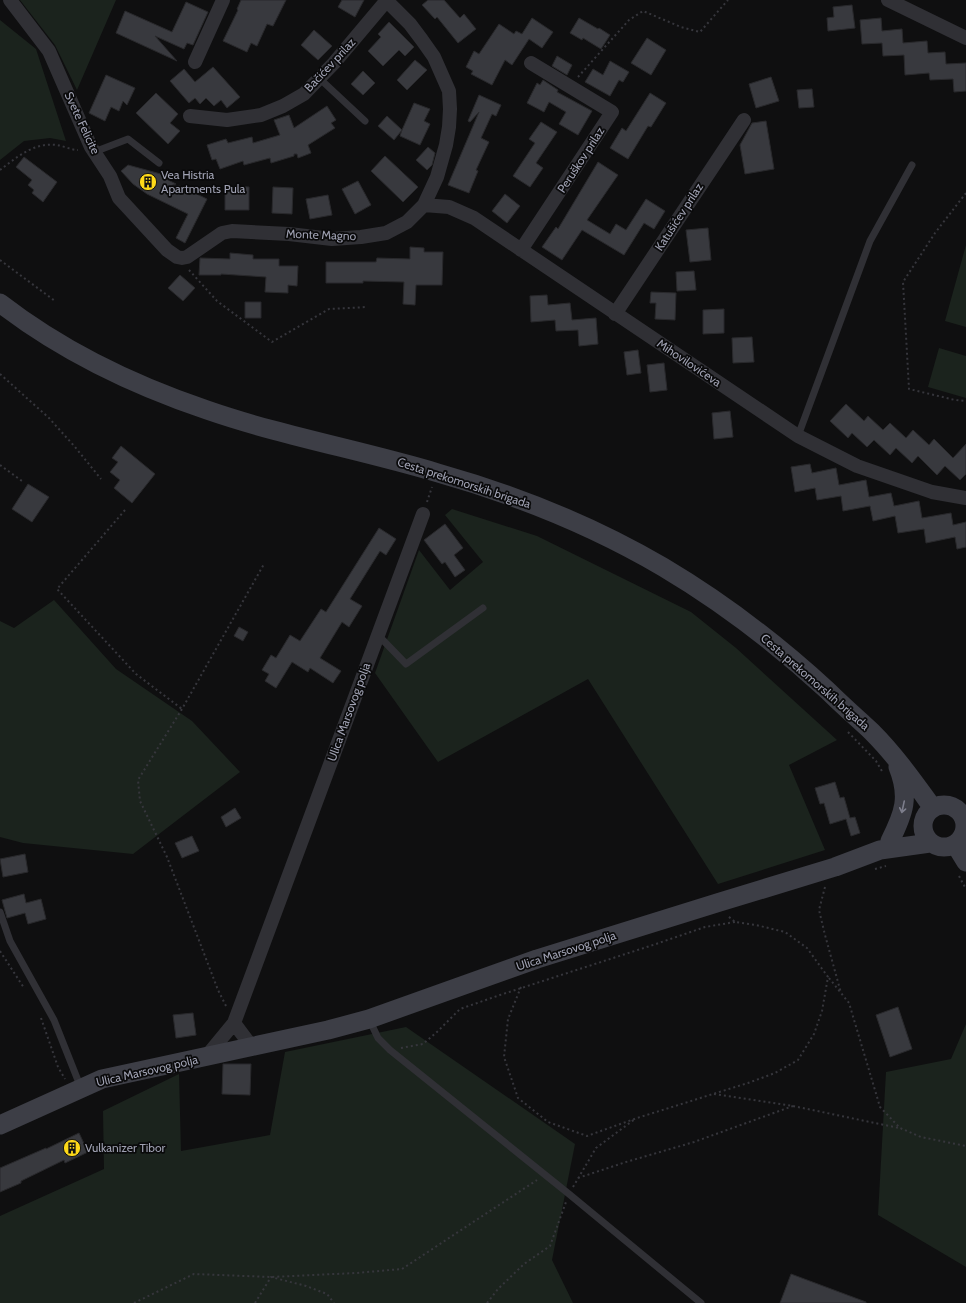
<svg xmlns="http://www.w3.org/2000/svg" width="966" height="1303" viewBox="0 0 966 1303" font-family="Cabin,sans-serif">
<rect width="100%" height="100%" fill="#0f0f10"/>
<path fill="#1b231d" d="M20 0H116L77 90 55 45Z
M0 20 36 49 66 141 50 138 24 141 0 160Z
M966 245V327L945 321Z
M939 348 966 356V398L928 387Z
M452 509 537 536 691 612 736 648 837 740 789 765 825 850 718 884 588 679 438 762 375 673 419 550 450 590 483 562 445 515Z
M54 600 116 669 192 721 240 772 133 854 23 843 0 837V621L14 628Z
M966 1024V1267L878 1215 886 1072 951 1059Z
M406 1027 575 1144 552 1260 573 1303H0V1216L104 1169 103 1111 179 1074 181 1151 270 1135 285 1052Z"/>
<path fill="#38393e" stroke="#29292c" d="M241 0H286L273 26 267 24 257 46 251 43 247 52 223 41 238 10 237 9Z
M342 0H364L355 17 338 7Z
M428 0H444L460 18 464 14 476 29 458 43 437 17 435 19 422 5Z
M186 2 208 12 193 45 187 43 184 49 155 36 177 61 116 33 125 11 172 32Z
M852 5 855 28 828 31 827 18 834 17 833 7Z
M532 18 553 32 542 48 529 39 512 65 505 60 492 85 471 74 473 71 466 67 474 51 479 54 499 24 514 34 516 31 522 34Z
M579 18 598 29 599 28 610 35 601 49 583 38 582 40 570 33Z
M881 18 882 31 902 29 903 43 927 41 928 53 945 52 946 64 966 63V91L954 92 953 79 930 80 929 73 905 75 904 55 883 56 882 43 862 44 860 20Z
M389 22 414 47 405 56 399 50 383 66 368 51 381 37 378 34Z
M314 30 332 46 318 60 301 45Z
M647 38 666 50 651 75 631 63Z
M557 56 572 65 567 75 552 66Z
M415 60 427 70 407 90 397 80Z
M610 61 629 72 623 82 619 80 610 96 585 82 593 69 603 75Z
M213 67 240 97 227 108 221 100 214 106 206 98 200 104 195 98 189 103 170 81 184 69 195 82Z
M363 71 375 83 363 95 351 84Z
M106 75 135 88 127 105 123 101 119 111 111 107 105 121 89 113Z
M771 77 779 101 756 108 749 84Z
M543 80 558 90 557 92 592 111 578 135 559 124 566 112 549 102 544 112 527 103 537 83 540 85Z
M812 89 814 107 799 108 797 90Z
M156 93 178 114 170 123 180 131 168 144 136 113Z
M650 93 666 103 651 127 648 126 628 159 610 148 622 128 626 131Z
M479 95 501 105 496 116 492 114 481 138 489 142 476 170 478 171 469 193 448 185 479 112 470 122 468 121Z
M414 103 430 109 424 121 430 124 420 145 400 136 402 130 394 140 378 126 387 116 402 130Z
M327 106 336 120 331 123 335 128 308 145 311 153 298 158 297 154H294V156L271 163 270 158 244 165 243 161 220 169 216 159 212 160 207 145 226 139 228 143 252 137 253 143 280 135 274 120 289 115 294 128Z
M766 121 774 169 745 174 740 145 752 123Z
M541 122 557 132 536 163 543 168 530 187 513 176 535 143 529 139Z
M428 147 435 153 432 165 427 170 416 160Z
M385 156 418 187 403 202 371 171Z
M24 157 57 182 43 202 32 193 34 190 28 185 32 180 16 167Z
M598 162 618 175 587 220 610 234 616 224 626 230 646 199 665 211 654 229 644 223 624 255 582 230 562 260 542 247 556 227 558 229Z
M128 165 168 176 166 179 176 184 170 186H180L207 199 185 243 176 238 188 214 147 194 133 184 121 171Z
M358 181 371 205 355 214 342 189Z
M225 186 249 187V210H225Z
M273 187 293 188 292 214 272 213Z
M505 194 520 206 507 223 492 211Z
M328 195 332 215 310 219 306 199Z
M708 228 711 260 690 262 686 230Z
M410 247 424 248V252H443L442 285H416L415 305 403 304 404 282 363 281V283H326V262H376L377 258 410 259Z
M230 253 253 255V259H279V266H298L297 286 288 285V293L265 292 266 277 221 274V275H199L200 258 230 259Z
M694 271 696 290 677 291 676 272Z
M180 275 195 288 183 301 168 288Z
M651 292 676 293 675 320 655 319 656 303H650Z
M547 295 548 305 570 303 572 320 596 318 598 344 579 346 578 330 556 331 555 320 531 322 530 296Z
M245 302H261V318H245Z
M724 309V333L703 334V310Z
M752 337 754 362 733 363 732 338Z
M638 350 641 373 627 375 624 352Z
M664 363 667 390 650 392 647 365Z
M846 404 864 421 868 416 883 430 890 423 906 438 913 430 929 445 934 439 953 458 966 444V474L960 480 945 466 937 475 918 456 912 463 896 448 890 455 874 440 867 447 852 433 848 438 830 421Z
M730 411 733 437 714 439 712 413Z
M121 446 155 474 132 503 114 488 120 480 110 472 118 462 112 458Z
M810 464 812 473 836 468 839 485 866 480 869 497 891 493 894 506 919 501 922 518 951 513 953 525 966 522V547L957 549 955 537 926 543 924 529 898 533 895 516 873 521 870 506 843 511 841 496 817 500 815 488 795 492 791 467Z
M28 484 49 497 32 522 12 509Z
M445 524 463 548 454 555 465 570 455 577 445 562 442 564 424 540Z
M379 528 396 539 386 555 380 551 350 599 362 606 349 627 342 622 320 658 341 671 333 683 310 668 308 672 292 662 276 688 265 681 269 674 262 670 271 655 276 658 290 635 300 641 321 609 326 612Z
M239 627 248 632 243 641 234 636Z
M835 782 840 798 844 797 850 818 855 817 860 833 851 836 846 819 830 824 824 803 820 804 815 788Z
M235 808 241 818 226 827 221 817Z
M192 836 199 851 182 858 175 843Z
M25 854 28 872 3 877 0 859Z
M24 894 26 903 41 899 46 919 28 924 25 913 7 918 2 900Z
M898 1007 912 1049 890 1057 876 1015Z
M193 1013 196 1035 176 1038 173 1015Z
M223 1064H251L250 1095 222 1094Z
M79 1133 88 1152 65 1163 64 1160 21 1181V1183L0 1192V1168L46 1148V1149Z
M791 1274 866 1302V1303H780Z"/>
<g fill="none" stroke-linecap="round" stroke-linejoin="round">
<path stroke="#36363c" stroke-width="2" stroke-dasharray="2 3" stroke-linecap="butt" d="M578 77 629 20 643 11 681 27 700 32 728 0
M0 170C17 157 34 142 57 145 64 146 71 150 78 150
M966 193 935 233 903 282 909 389 955 400 966 401
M0 260 55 301
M189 270 217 301 272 342 329 309 367 307
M0 374 49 418 75 447 101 479
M0 465 22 481
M427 502 432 487
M125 510 57 589 136 674 182 709
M848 732 876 761 883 773
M875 869 886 866
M959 876 966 889
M825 887 819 910 825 935 841 993
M0 951 24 988
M829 978 849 1003 880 1107 900 1128 921 1137 966 1146
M521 987 508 1019 504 1057 518 1098 548 1122 587 1136 637 1118 748 1083 775 1073 798 1060 814 1034 822 1011 828 977 807 948 785 932 756 925 735 922 728 916
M226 1006 218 990 167 857 140 801 138 780 182 709 264 564
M41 1018 58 1067 65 1079
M401 1048 423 1044 438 1031 460 1009 500 995 656 944 705 927 735 922
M714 1094 793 1106 899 1128
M578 1178 626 1162 694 1142 793 1106
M573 1187 596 1148 635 1119
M134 1303 194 1274 271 1277 356 1273 402 1269 537 1180
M255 1303 271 1277 306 1286 327 1294 334 1303
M487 1303 498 1289 524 1264 550 1246 566 1202"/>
<path stroke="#303035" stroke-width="7" d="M319 78 365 121
M94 152 128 139 159 163
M798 436 870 241 912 165
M378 635 406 664 483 608
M0 912 10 941 54 1020 81 1088
M369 1019 378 1038 390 1050 569 1194 701 1303"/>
<path stroke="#303035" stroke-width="14" d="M10 0 49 51 91 147 110 176 119 198 167 250 177 257 182 258 187 257 222 233 232 231 289 234 332 239 361 237 386 233 407 222 424 205 437 177 446 145 449 127 450 109 449 91 434 57 422 40 410 24 386 0
M888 0 966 38
M195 62 223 0
M190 116 227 120 261 115 283 106 304 94 334 63 387 0
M424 205 449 207 474 218 798 436 857 466 932 492 966 498
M521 250 612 112 531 63
M615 314 744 120
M252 1047 234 1023 423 514
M206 1057 234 1023"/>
<path stroke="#3d3e46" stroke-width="19" d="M0 303C62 351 133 385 207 410 282 436 361 450 438 473 516 495 593 526 663 567 722 602 777 644 828 691 842 705 857 718 872 732 895 755 914 782 933 808
M923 826a21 21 0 1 1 42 0a21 21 0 1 1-42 0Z
M890 841C904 813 910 797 898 767
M955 844 966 862
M0 1125 102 1079 328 1030 369 1019 537 959 720 902 835 867 880 850 930 843"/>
</g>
<defs><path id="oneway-shaft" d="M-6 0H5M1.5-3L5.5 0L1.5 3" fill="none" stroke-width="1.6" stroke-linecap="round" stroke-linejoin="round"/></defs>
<use stroke="#7d7e8c" href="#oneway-shaft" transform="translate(903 807) rotate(102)"/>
<defs>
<symbol id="building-disc" viewBox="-11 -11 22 22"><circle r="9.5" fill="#fed919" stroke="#0a0a0b"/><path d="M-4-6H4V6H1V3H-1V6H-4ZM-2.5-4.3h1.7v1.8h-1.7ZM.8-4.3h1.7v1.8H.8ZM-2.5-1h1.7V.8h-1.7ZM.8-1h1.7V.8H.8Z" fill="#111"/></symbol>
</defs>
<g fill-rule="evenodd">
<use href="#building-disc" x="138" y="172" width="20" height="20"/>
<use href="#building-disc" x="62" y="1138" width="20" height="20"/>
</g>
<g text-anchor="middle" stroke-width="3.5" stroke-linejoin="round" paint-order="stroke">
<g font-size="12" fill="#9fa1b2" stroke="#0a0a0b">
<text transform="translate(330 65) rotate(-47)" y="4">Bačićev prilaz</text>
<text transform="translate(82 123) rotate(65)" y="4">Svete Felicite</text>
<text transform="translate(581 160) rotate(-57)" y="4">Peruškov prilaz</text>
<text transform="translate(679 217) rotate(-57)" y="4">Katušićev prilaz</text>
<text transform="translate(321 235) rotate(2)" y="4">Monte Magno</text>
<text transform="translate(689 363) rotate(34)" y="4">Mihovilovićeva</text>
<text transform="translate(464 483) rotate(18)" y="4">Cesta prekomorskih brigada</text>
<text transform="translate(815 682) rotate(41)" y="4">Cesta prekomorskih brigada</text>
<text transform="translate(349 712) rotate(-70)" y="4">Ulica Marsovog polja</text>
<text transform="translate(566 951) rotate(-18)" y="4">Ulica Marsovog polja</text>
<text transform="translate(147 1071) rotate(-13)" y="4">Ulica Marsovog polja</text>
</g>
<g font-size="12" fill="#9fa1b2" stroke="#0a0a0b" text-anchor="start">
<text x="161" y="179">Vea Histria<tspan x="161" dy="14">Apartments Pula</tspan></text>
<text x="85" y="1152">Vulkanizer Tibor</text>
</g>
</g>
</svg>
